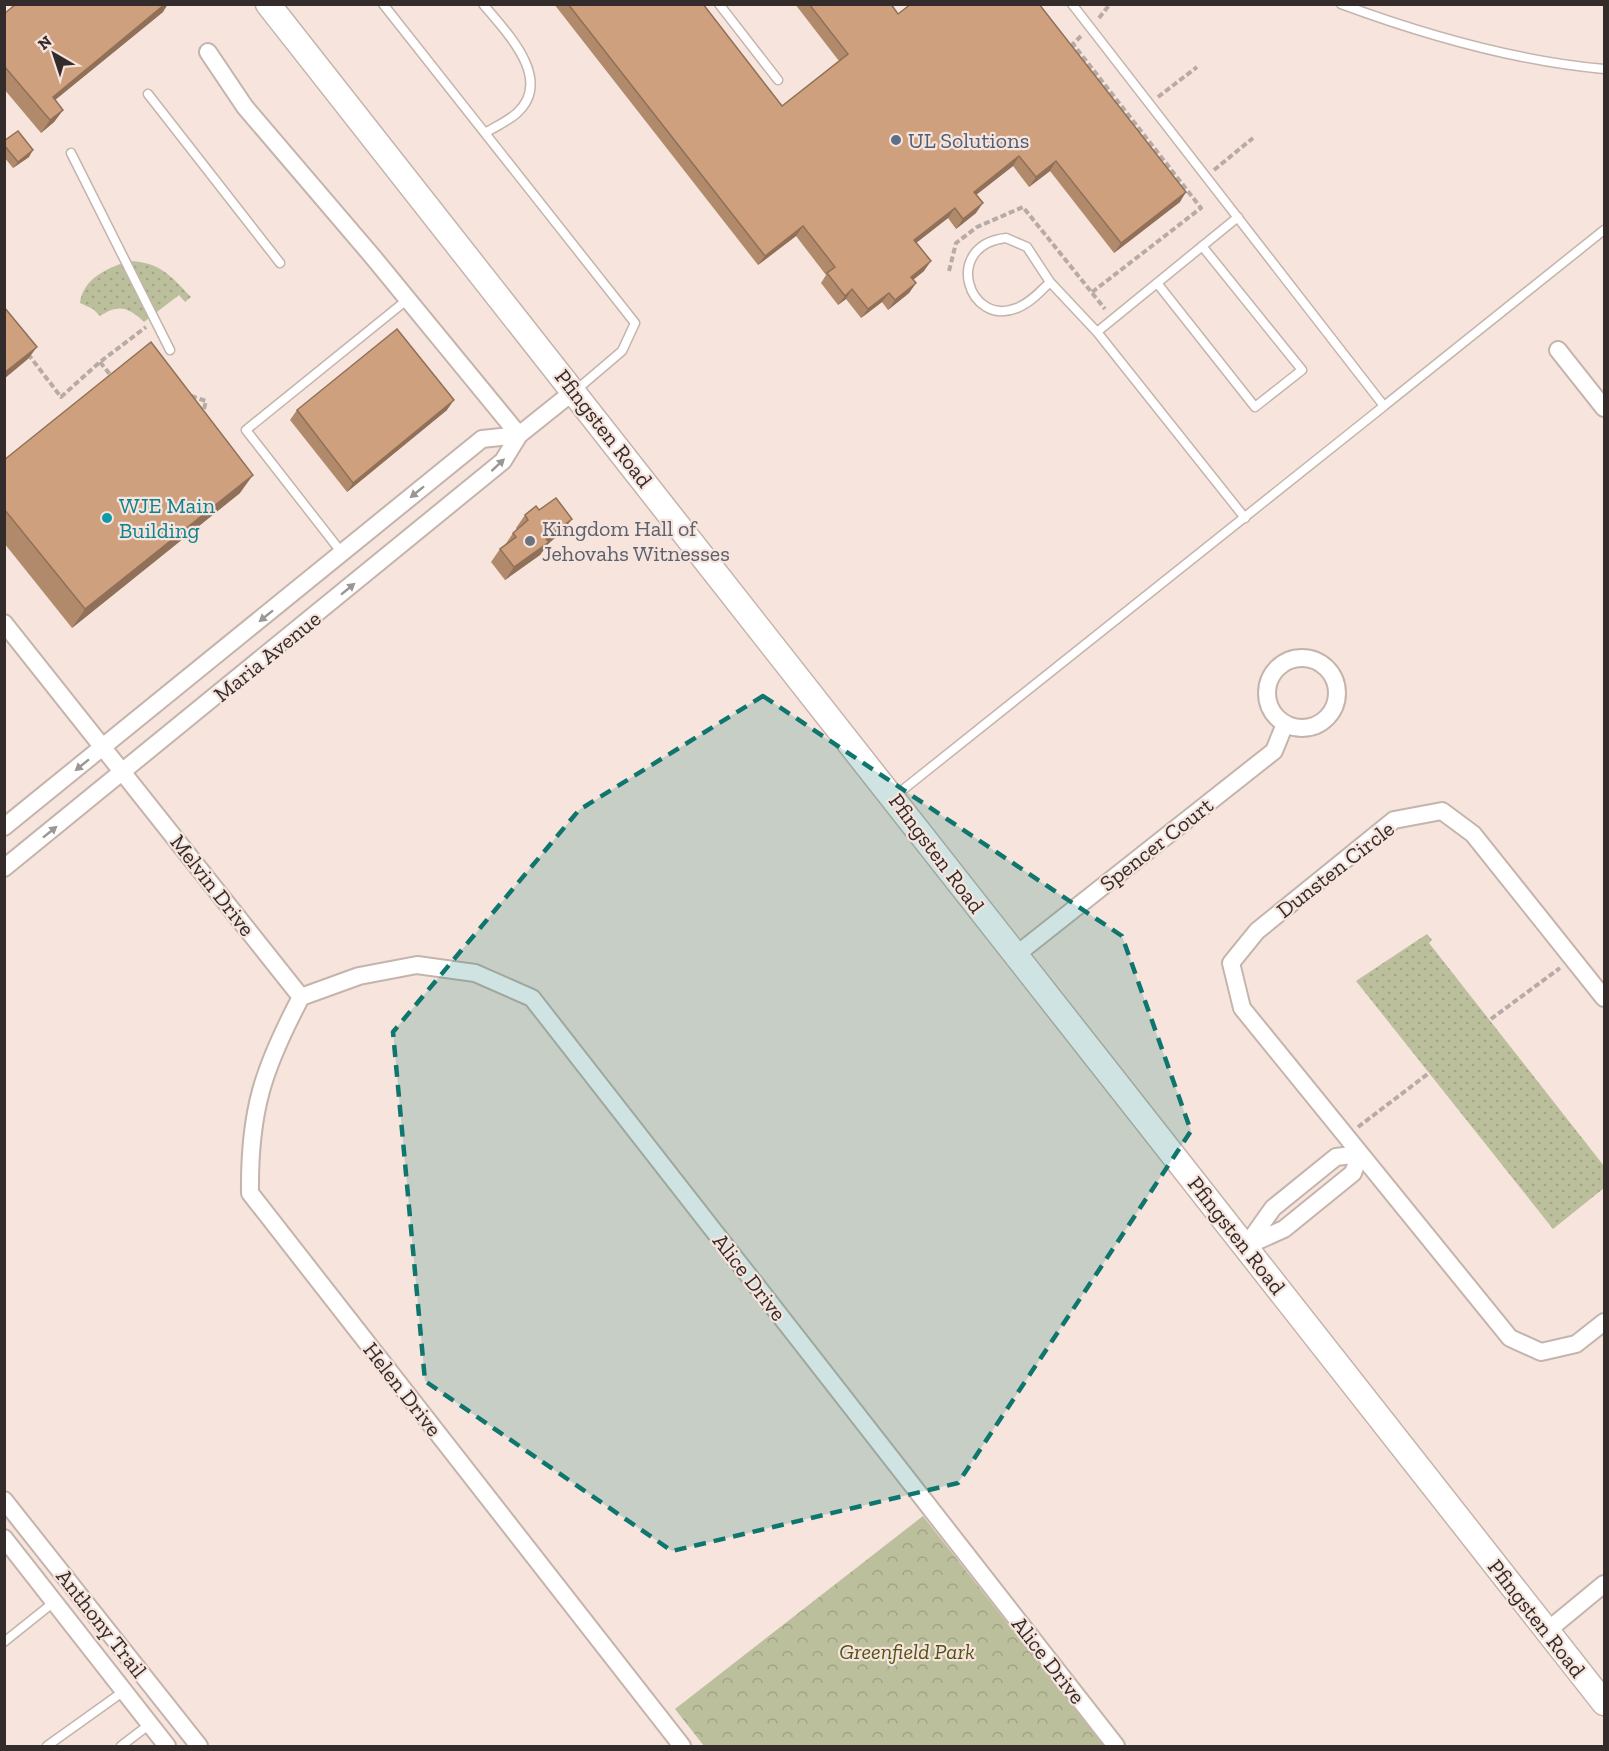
<svg xmlns="http://www.w3.org/2000/svg" width="1609" height="1751" viewBox="0 0 1609 1751" font-family="'Zilla Slab',serif">
<defs>
<pattern id="grass-dots" width="8" height="8" patternUnits="userSpaceOnUse" patternTransform="scale(1.5)"><rect width="8" height="8" fill="#bcbf9b"/><path d="M2 2h.1M6 6h.1" fill="none" stroke="#a2a486" stroke-width="1.8" stroke-linecap="round"/></pattern>
<pattern id="park-crowns" width="20" height="18" patternUnits="userSpaceOnUse" patternTransform="scale(1.5)"><rect width="20" height="18" fill="#bcbf9b"/><path d="M2 6a3 3 0 1 1 6 0M12 15a3 3 0 1 1 6 0" fill="none" stroke="#a2a486"/></pattern>
</defs>
<rect width="100%" height="100%" fill="#f6e4dd"/>
<path fill="url(#grass-dots)" d="M129 261C160 262 171 276 191 297L185 302 179 295 144 322C128 307 119 304 100 316L93 309 80 303C83 278 108 268 129 261Z
M1427 934 1432 940 1429 943 1604 1166V1188L1553 1229 1356 981Z"/>
<path fill="url(#park-crowns)" d="M923 1516 1104 1746H704L675 1709Z"/>
<g fill="none" stroke-linecap="round" stroke-linejoin="round">
<defs>
<path id="service" d="M383 4 635 323 622 351 575 391
M483 4C506 32 554 79 517 113 508 121 495 127 485 133
M719 4 778 80
M1341 4C1425 35 1515 61 1604 69
M148 94 280 263
M71 153 170 350
M1006 238 1027 247 1050 282C1041 291 1030 303 1017 308 968 328 942 245 1006 238Z
M1050 282 1097 332 1245 518
M1157 283 1255 407 1302 370 1202 246
M1097 332 1238 217
M1384 406 1604 230
M342 553 246 430 408 299
M895 796 1384 406 1072 4
M4 1642 54 1602
M47 1746 124 1691
M121 1746 150 1724"/>
<path id="minor" d="M208 52 245 107 373 257 519 435
M1558 350 1604 408
M4 623 301 997
M1267 693a35 35 0 1 1 70 0a35 35 0 1 1-70 0Z
M4 827 482 439 519 435
M4 868 503 461 519 435 574 391
M1016 955 1274 751 1285 724
M301 997 359 976 417 965 475 973 532 998 1116 1746
M301 997C263 1069 249 1111 250 1193L682 1746
M1604 998 1473 834 1442 811 1394 820 1257 931 1231 963 1242 1008 1510 1338 1541 1352 1576 1344 1604 1322
M1360 1154 1353 1173 1284 1229 1246 1246 1273 1208 1336 1157Z
M4 1500 199 1746
M4 1538 167 1746
M1547 1631 1604 1584"/>
<path id="secondary" d="M268 4C716 569 1159 1137 1604 1703"/>
</defs>
<use href="#service" stroke="#c4b4ac" stroke-width="11"/>
<use href="#minor" stroke="#c4b4ac" stroke-width="20"/>
<use href="#secondary" stroke="#c4b4ac" stroke-width="27"/>
<path stroke="#b8aaa4" stroke-width="4" stroke-dasharray="6 3" stroke-linecap="butt" d="M1099 18 1110 4
M1081 36 1073 44 1201 208 1091 293
M1158 97 1197 67
M1214 170 1253 138
M949 271 956 243 977 227 1023 207 1105 309
M28 354 61 397 100 362 146 327
M100 362 113 378
M191 396 206 401 203 413
M1491 1019 1560 968
M1358 1127 1429 1073"/>
<use href="#service" stroke="#fff" stroke-width="8"/>
<use href="#minor" stroke="#fff" stroke-width="16"/>
<use href="#secondary" stroke="#fff" stroke-width="24"/>
</g>
<path fill="#b18a6c" d="M554 4H703L782 106 839 61 795 4H891L898 14 1180 202 1114 253 1050 171 1029 187 1013 166 976 195V213L956 229 948 218 916 243 924 271 913 280 916 283 909 293 888 310 882 302 861 318 846 299 838 305 821 283 826 275 796 236 758 265Z
M163 12 55 100 63 110 54 122 41 133 4 89V14Z
M4 141 29 157 13 168 4 157Z
M297 410H447L347 492 290 420Z
M4 460 240 493 72 628 4 543Z
M539 510 563 531 548 544 540 555 505 580 491 562 500 549 505 545 513 533 517 530 516 528 525 515Z"/>
<path fill="#907058" d="M165 4H168L163 12 44 109 53 97Z
M63 110 54 122 41 133 50 120Z
M33 150 29 157 13 168 18 162Z
M1019 156 1013 166 967 202 974 192Z
M1056 161 1050 171 1029 187 1036 177Z
M1186 192 1180 202 1114 253 1121 243Z
M983 203 976 213 956 229 963 219Z
M955 208 948 218 907 250 914 240Z
M803 226 796 236 758 265 765 256Z
M931 261 924 271 904 287 911 277Z
M916 283 909 293 888 310 895 300Z
M852 289 846 299 838 305 845 296Z
M889 293 882 302 861 318 868 309Z
M37 347 28 359 4 379V373Z
M454 400 447 410 347 492 353 483Z
M253 475 240 493 72 628 85 609Z
M572 519 563 531 548 544 540 555 505 580 514 567 546 539Z"/>
<path fill="#cea07d" stroke="#907058" stroke-width="1.5" d="M16 4H165L53 97 63 110 50 120 4 66V14Z
M568 4H703L782 106 848 54 809 4H891L898 14 911 4H1039L1186 192 1121 243 1056 161 1036 177 1019 156 974 192 983 203 963 219 955 208 914 240 931 261 911 277 916 283 895 300 889 293 868 309 852 289 845 296 827 273 835 267 803 226 765 256Z
M18 131 33 150 18 162 4 145V141Z
M4 307 37 347 4 373Z
M397 329 454 400 353 483 297 410Z
M151 342 253 475 85 609 4 509V460Z
M556 498 572 519 546 539 549 542 514 567 500 549 516 537 513 533 528 520 525 515 536 506 539 510Z"/>
<defs><path id="oneway-solid" d="M-6-.8H1V-3.2L6.5 0L1 3.2V.8H-6Z" transform="scale(1.5)"/></defs>
<g fill="#999694">
<use href="#oneway-solid" transform="translate(498 465) rotate(-43)"/>
<use href="#oneway-solid" transform="translate(417 492) rotate(141)"/>
<use href="#oneway-solid" transform="translate(348 589) rotate(-39)"/>
<use href="#oneway-solid" transform="translate(266 616) rotate(141)"/>
<use href="#oneway-solid" transform="translate(82 765) rotate(141)"/>
<use href="#oneway-solid" transform="translate(50 832) rotate(-39)"/>
</g>
<path fill="#0f766e" fill-opacity="0.2" stroke="#0f766e" stroke-width="4.5" stroke-dasharray="12 8" stroke-linejoin="round" d="M763 696 1122 936 1191 1131 958 1483 672 1551 425 1381 393 1032 579 810Z"/>
<circle fill="#5c6f8a" stroke="#f6e4dd" stroke-width="2" cx="896" cy="140" r="6"/>
<circle fill="#0f9aa8" stroke="#f6e4dd" stroke-width="2" cx="107" cy="518" r="6"/>
<circle fill="#6b7280" stroke="#f6e4dd" stroke-width="2" cx="530" cy="541" r="6"/>
<g text-anchor="middle" stroke-width="4.5" stroke-linejoin="round" paint-order="stroke">
<g font-size="22" fill="#4e5e75" stroke="#f6e4dd" text-anchor="start">
<text x="908" y="148">UL Solutions</text>
</g>
<g font-size="22" fill="#332c2a" stroke="#f6e4dd">
<text transform="translate(604 428) rotate(52)" y="8">Pfingsten Road</text>
<text transform="translate(267 656) rotate(-39)" y="8">Maria Avenue</text>
<text transform="translate(1156 844) rotate(-38)" y="8">Spencer Court</text>
<text transform="translate(937 853) rotate(53)" y="8">Pfingsten Road</text>
<text transform="translate(1335 869) rotate(-38)" y="8">Dunsten Circle</text>
<text transform="translate(213 885) rotate(52)" y="8">Melvin Drive</text>
<text transform="translate(1237 1235) rotate(52)" y="8">Pfingsten Road</text>
<text transform="translate(750 1277) rotate(52)" y="8">Alice Drive</text>
<text transform="translate(403 1389) rotate(52)" y="8">Helen Drive</text>
<text transform="translate(1537 1618) rotate(52)" y="8">Pfingsten Road</text>
<text transform="translate(102 1623) rotate(52)" y="8">Anthony Trail</text>
<text transform="translate(1049 1660) rotate(52)" y="8">Alice Drive</text>
</g>
<g font-size="22" fill="#0d838f" stroke="#f6e4dd" text-anchor="start">
<text x="119" y="513">WJE Main<tspan x="119" dy="25">Building</tspan></text>
</g>
<g font-size="22" fill="#5b616d" stroke="#f6e4dd" text-anchor="start">
<text x="542" y="536">Kingdom Hall of<tspan x="542" dy="25">Jehovahs Witnesses</tspan></text>
</g>
<g font-size="22" font-style="italic" fill="#525518" stroke="#f6e4dd">
<text x="907" y="1659">Greenfield Park</text>
</g>
</g>
<rect width="1609" height="1751" fill="none" stroke="#332c2a" stroke-width="12"/>
<g transform="translate(54 54) rotate(321)" stroke="#f6e4dd" stroke-width="4.5" paint-order="stroke">
<path d="M0-4.5L10 22L0 15L-10 22Z" fill="#332c2a"/>
<text y="-9" font-size="16" font-weight="bold" text-anchor="middle" fill="#332c2a">N</text>
</g>
</svg>
